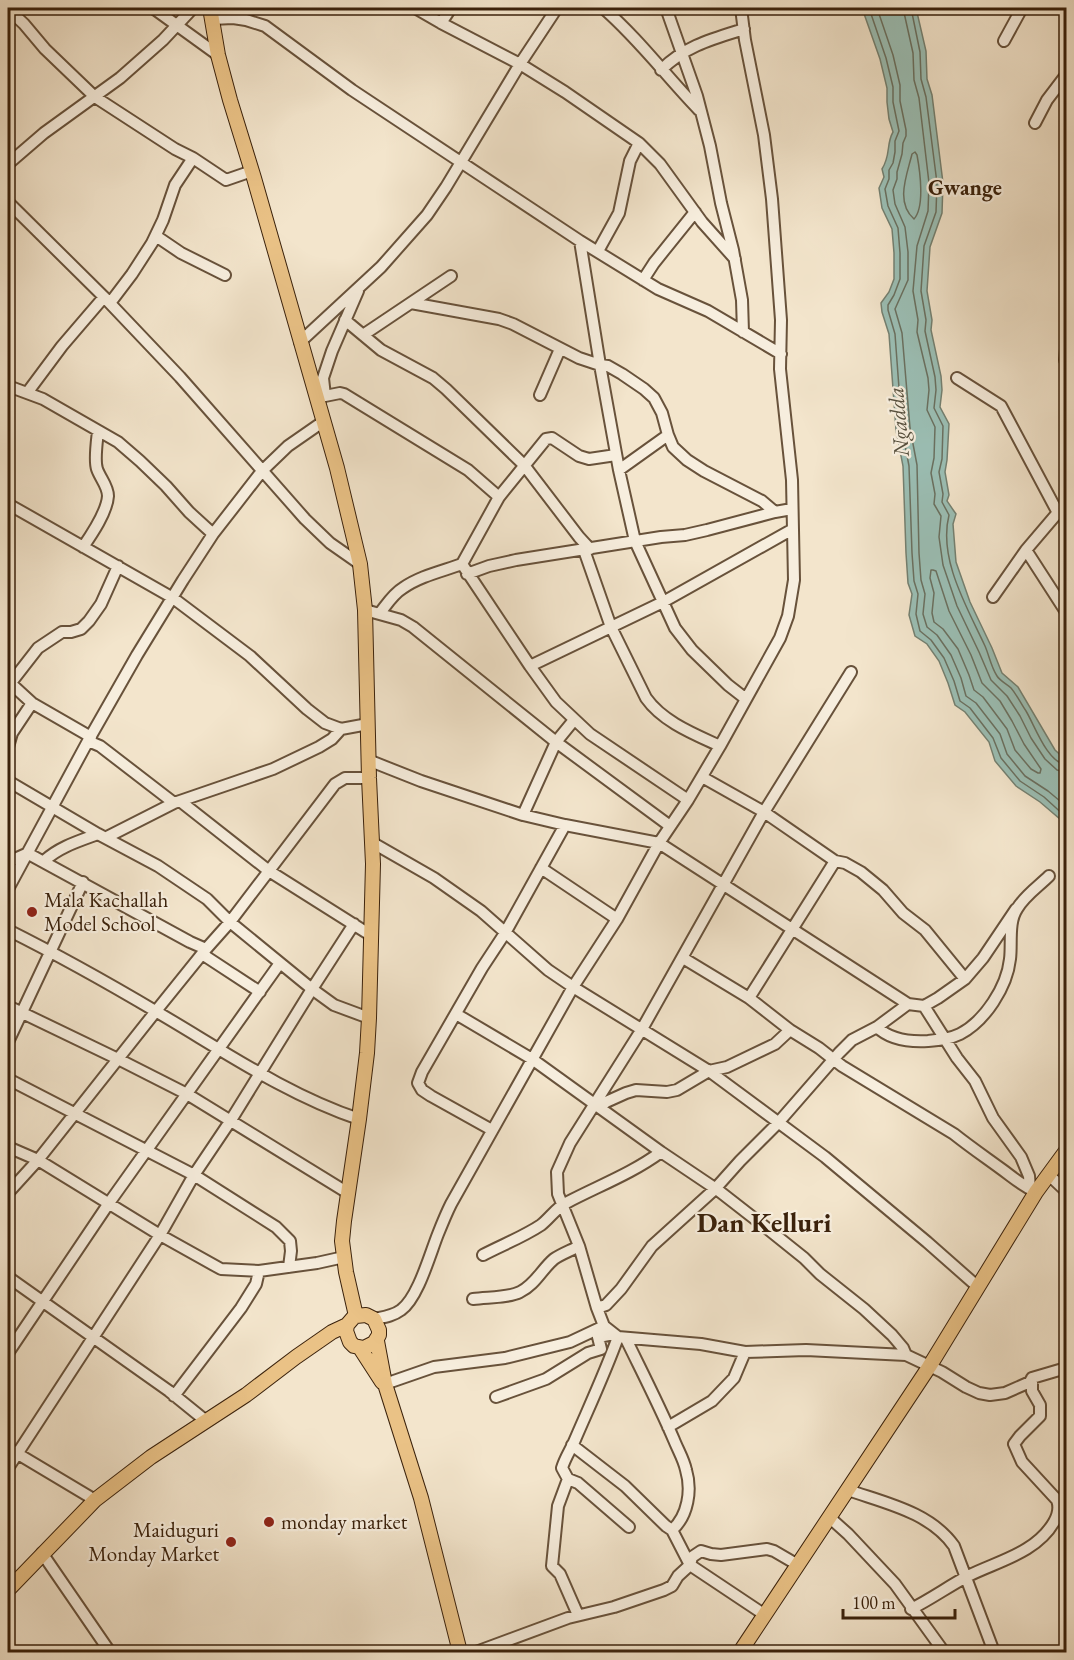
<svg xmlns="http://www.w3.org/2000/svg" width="1074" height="1660" viewBox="0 0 1074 1660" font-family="'EB Garamond',serif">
<rect width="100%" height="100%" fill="#f3e5cc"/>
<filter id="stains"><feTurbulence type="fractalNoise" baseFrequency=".00333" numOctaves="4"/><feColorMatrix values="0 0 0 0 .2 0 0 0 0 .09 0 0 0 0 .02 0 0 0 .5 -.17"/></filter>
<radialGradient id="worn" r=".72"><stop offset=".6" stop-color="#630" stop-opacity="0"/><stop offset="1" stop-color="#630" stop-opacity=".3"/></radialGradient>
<path fill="#9bbfb5" stroke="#748071" stroke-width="1.5" d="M862 8H916L926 51 927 79 932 95 943 183 942 213 930 247 927 291 932 320 931 330 941 376 942 390 940 407 949 424 947 460 945 472 949 495 947 501 956 514 953 524 956 562 970 602 992 648 1002 673 1018 687 1055 750 1066 760V837L1061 820 1040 802 1016 786 995 761 989 742 965 712 955 705 948 683 939 661 927 644 915 636 909 615 912 594 908 583 906 553 903 466 896 430 889 334 882 312 881 303 889 292 894 279V253L892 229 882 208 879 188 884 177 882 169C891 155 886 144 893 132L889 119 887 102V88L880 59Z"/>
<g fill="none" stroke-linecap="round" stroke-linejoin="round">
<path stroke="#6a7060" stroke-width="1.5" d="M869 8 886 58 893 87V102L899 131 895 141V152L893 163 889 170V179L885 189 888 206 898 228 900 253V279L894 295 888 305V310L895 334 902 429 909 466 912 553 914 581 918 594 916 614 920 631 931 640 944 658 954 681 960 701 970 708 993 738 1001 758 1020 781 1044 797 1066 817
M877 8 893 55 900 85V101L906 130V136L903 143 902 154 897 172V179L893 190 895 204 905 227 908 252V280L895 309 902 333 910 428 917 465 919 553 921 580 925 594 923 614 927 627 937 635 951 655 961 678 966 696 976 703 1000 734 1007 754 1025 776 1048 791 1066 806
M903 8 913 53 914 80 919 98 929 183 928 211 917 246 913 291 918 320 917 332 928 378 929 390 927 410 935 427 934 458 931 473 935 494 934 504 941 516 939 537 943 565 957 606 979 652 991 680 1007 696 1020 716 1031 738 1045 759 1057 770 1066 772
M911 8 920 52 921 79 926 97 937 183 936 212 924 246 921 291 926 320 925 331 935 377 936 390 934 408 943 426 942 459 939 472 943 494 942 502 949 515C938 559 967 607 985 646 989 655 991 667 997 676 1000 681 1007 684 1011 688 1017 695 1021 704 1026 711 1035 726 1047 762 1066 765
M915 152 917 155C920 171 925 207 914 219 895 202 907 175 912 154Z
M931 570H933L936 571 949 611 971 655 982 683 1000 701 1012 721 1024 744 1041 769 1040 773H1038L1031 769 1015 750 1007 729 983 697 974 690 969 675 958 649 943 629 934 622 932 613 934 593 930 578Z"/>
<defs>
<path id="minor" d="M153 8 218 55
M415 8 441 23 520 64 565 92 639 143 660 164 702 222 735 259
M603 8C639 39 666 76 699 110
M666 8 697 96 710 146 721 203 733 250 742 300 743 332
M8 9 24 24 45 49 95 97 175 149 193 158 226 180 252 171
M212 19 233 18 246 20 265 26 352 90 580 241 658 289 708 311 781 354
M441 23 451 8
M1004 41 1022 8
M661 70C685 46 712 39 744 29
M1035 123 1047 100 1066 75
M8 164 44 133 120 78 163 40 193 8
M8 202 104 297 180 377 305 519 330 543 360 564
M156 236 181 253 225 275
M580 241 600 365 619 470 635 541 675 628 692 650 728 685 746 699
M598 251 619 213 630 161 639 143
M643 280 654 263 695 212
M110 303 132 274 152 243 163 220 175 185 193 158
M411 303 499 319 513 324 579 358 600 365 608 366 622 374 644 389 654 398 662 413 668 435 673 447 687 460 704 471 762 501 775 512
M345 320 381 350 433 378 446 389 524 465 579 537 590 549
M363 335 451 276
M300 342 381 267 427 215 446 187 520 64 557 8
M1066 349 1065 360 1066 361
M957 378 1001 406 1058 513
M8 386 43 399 118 442 140 461 166 486 189 512 213 534
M27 393 62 346 104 297
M540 395 560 349
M325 396 340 393 344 394 468 470 499 497
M318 398 325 396 323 378 332 351 358 291
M619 470 668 435
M8 504 173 598 250 656 307 709 325 723 341 729 368 724
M83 547C92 534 107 512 108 496 108 486 100 478 97 469 94 460 97 441 98 431
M584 550 611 627 646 698C663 722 694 734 720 746
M1026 550 1066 612
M462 564 530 666 556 702 590 734 688 800
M467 574 489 566 516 560 661 537 685 535 707 530 775 512 792 509
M993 597 1026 550 1066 503
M365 610 401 620 413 627 556 742 670 826
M380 613C387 604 393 594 403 588 420 576 443 571 462 564L499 497 546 439 552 438 579 456 589 459 616 455
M530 666 663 602 793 529
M851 672 764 812 642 1029 570 1143 557 1172 558 1194 579 1246 597 1308 604 1326 618 1337 701 1344 745 1352 806 1350 906 1355 942 1372 966 1387 979 1393 990 1395 1005 1393 1030 1382 1032 1378 1066 1368
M8 681 32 703 91 737
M10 684 38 648 62 632H71L81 629 89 621 101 604 118 566
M88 741 100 746 174 803
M8 747 12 733 32 703
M368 760 421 781 523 815 565 825 659 843 908 1004 924 1006 938 998 965 979 983 958 1016 909
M702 777 764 812 835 861 845 863 861 872 883 890 903 913 925 930 965 979
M8 781 98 834 158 866 207 899 230 922 312 989 334 1005 369 1018
M180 801 269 871 372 936
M523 815 556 742 574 720
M107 837 174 803 273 769 319 747 332 739 341 729
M373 843 434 878 481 911 548 970 573 987 709 1071 825 1157 927 1242 978 1287
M27 853 190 942 206 949
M44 861C59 847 79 841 98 834
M8 862 26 854
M541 868 617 919
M8 889 88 741 137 655 183 580 213 534 262 471 288 446 324 421
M8 930C58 955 108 983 157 1012 222 1050 287 1095 359 1119
M202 954 260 992
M683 958 749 998 790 1030 819 1048 842 1066 954 1134C969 1146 985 1157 1000 1168 1014 1178 1021 1185 1036 1192
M749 998 835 861
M8 1006 118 1059 187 1094 348 1193
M924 1006 957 1058 975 1081 993 1118 1021 1157 1029 1176 1030 1189
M456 1014 532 1059 661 1152 719 1191 764 1226 804 1258 820 1274 864 1309 892 1335 903 1348 906 1355
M877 1027C890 1040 910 1042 928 1041 939 1040 950 1039 960 1034 985 1021 1007 987 1010 959 1012 944 1008 922 1017 909 1024 896 1039 886 1049 876
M8 1042 83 882
M8 1079 194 1175 276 1227 290 1241 291 1251 289 1267
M601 1107 606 1102 626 1093 636 1090 667 1092 677 1090 709 1071 727 1067 775 1044 790 1030
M492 1130 431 1096 422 1090 418 1083 422 1072 482 968 505 933 565 825
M8 1147 38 1160 160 1235 221 1269 259 1271 317 1263 344 1257
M1049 1175 1066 1191
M8 1193 38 1160 156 1011 206 949 230 922 335 784 345 778H369
M483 1255C502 1245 523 1237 541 1225 550 1218 556 1208 566 1203 598 1186 631 1174 661 1152
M8 1277 169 1391 206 1421
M473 1299C488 1297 508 1298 520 1292 535 1285 542 1269 554 1259 561 1254 572 1250 579 1246
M597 1308 606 1305 621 1289 652 1246 715 1189 740 1161 778 1123 839 1053 852 1040 877 1027 908 1004
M374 1319C384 1317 393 1316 401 1310 418 1298 430 1254 438 1234 442 1224 446 1214 451 1204L573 987 617 919 659 843 688 800 720 746 780 638 788 616 794 580 792 480 780 369 781 320 772 199 764 135 745 40 741 8
M618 1337C605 1373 589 1407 574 1442 570 1451 565 1458 562 1468L568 1479 578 1483 629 1527
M626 1339C642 1372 659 1405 674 1440 678 1450 684 1460 686 1470 692 1490 688 1516 672 1530L690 1565 765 1615
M8 1353 109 1203 280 963
M385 1384 434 1367 505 1358 570 1342 604 1326
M174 1396 241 1308 256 1284 259 1271
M496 1397 546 1379 588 1353 601 1349 598 1337 614 1334
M668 1427 712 1401 734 1378 745 1352
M572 1445 625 1486 666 1526 672 1530
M8 1448 95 1500
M8 1468 160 1235 194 1175 231 1120 312 989 354 924
M568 1479 558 1506 552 1566 560 1574 578 1615
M848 1490C885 1503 930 1512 954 1546L994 1652
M829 1517 848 1534 895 1584 944 1652
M42 1553 110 1652
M911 1609C931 1599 949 1586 968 1576 998 1561 1036 1553 1054 1522 1058 1515 1060 1508 1057 1500L1022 1462 1014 1444 1020 1436 1040 1416V1405L1032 1391V1378
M8 1649 14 1652
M476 1652 568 1618 614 1607 664 1590 672 1586 678 1576 690 1565 692 1557 701 1551 711 1554 721 1555 767 1549 774 1551 798 1565"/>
<path id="major" d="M210 8 218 55 230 100 254 178 337 468 360 564 365 610 369 778 373 864 369 1018 367 1053 359 1119 344 1221 342 1241 346 1272 356 1316
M377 1341 385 1384 421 1498 460 1652
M360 1348 382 1382
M8 1590 95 1500 151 1457 246 1395 296 1357 332 1332 347 1325 353 1318 356 1316 366 1315 374 1319 379 1330V1335L374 1343 364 1348 354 1346 350 1342 346 1331 347 1325
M740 1652 929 1367 1036 1192 1066 1151"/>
</defs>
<use href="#minor" stroke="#68523b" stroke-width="14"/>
<use href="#major" stroke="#3a210b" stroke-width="16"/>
<use href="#minor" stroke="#f7eede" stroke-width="10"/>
<use href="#major" stroke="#eac286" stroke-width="14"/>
</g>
<g fill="#8f2418" stroke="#f7eede" stroke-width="2">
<circle cx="32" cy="912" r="6"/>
<circle cx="269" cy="1522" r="6"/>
<circle cx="231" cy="1542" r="6"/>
</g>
<g text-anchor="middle" stroke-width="4.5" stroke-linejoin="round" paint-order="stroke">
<g font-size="21" fill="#3a210b" stroke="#f7eede" text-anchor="start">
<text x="44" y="907">Mala Kachallah<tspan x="44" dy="24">Model School</tspan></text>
<text x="281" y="1529">monday market</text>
<text x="219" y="1537" text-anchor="end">Maiduguri<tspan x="219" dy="24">Monday Market</tspan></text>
</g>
<g font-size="22" font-weight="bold" fill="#3a210b" stroke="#f7eede">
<text x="965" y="195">Gwange</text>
</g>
<g font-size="22" font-style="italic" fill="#57503e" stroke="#f7eede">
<text transform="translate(898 422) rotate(-95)" y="8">Ngadda</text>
</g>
<g font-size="27" font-weight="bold" fill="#3a210b" stroke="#f7eede">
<text x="764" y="1232">Dan Kelluri</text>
</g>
</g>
<rect width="1074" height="1660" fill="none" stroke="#f3e5cc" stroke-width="30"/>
<rect x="9" y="9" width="1056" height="1642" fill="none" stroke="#3a210b" stroke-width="3"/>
<rect x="15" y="15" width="1044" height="1630" fill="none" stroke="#3a210b" stroke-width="1.5"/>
<path d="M843 1609v9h112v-9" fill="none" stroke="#3a210b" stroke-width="3"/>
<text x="852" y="1609" font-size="18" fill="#3a210b" stroke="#f7eede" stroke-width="4.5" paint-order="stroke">100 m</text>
<rect width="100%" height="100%" filter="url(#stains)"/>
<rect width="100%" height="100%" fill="url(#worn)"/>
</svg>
